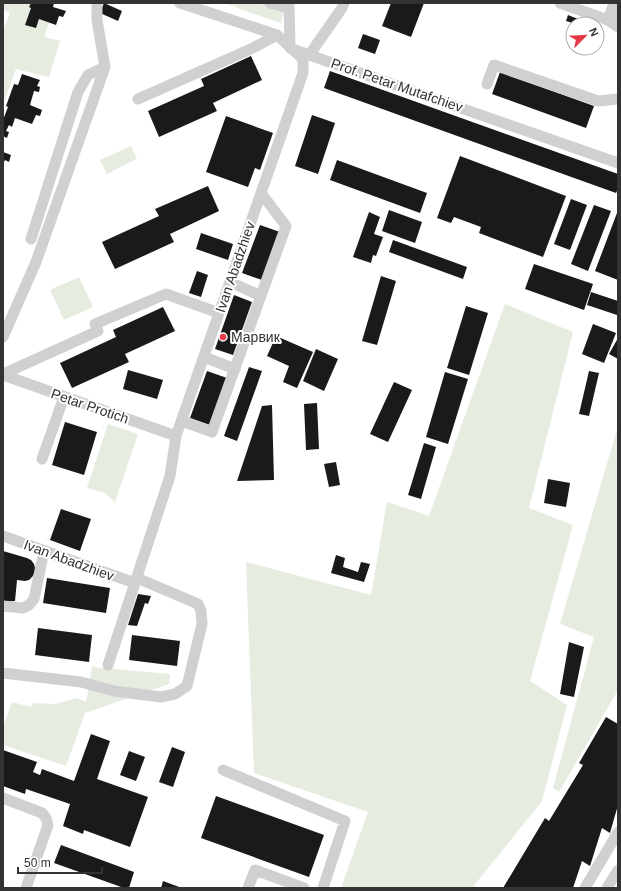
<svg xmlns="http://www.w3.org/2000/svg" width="621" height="891" viewBox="0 0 621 891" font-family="Arial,sans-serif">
<rect width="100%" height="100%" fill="#fff"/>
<path fill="#e6ecdf" d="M3 3H31L30 7 31 8 25 25 36 28 39 19 49 23 44 37 60 41 49 77 16 69 3 105V31L10 13 3 10Z
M226 3H259L284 11 281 23 240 9 234 6 226 4Z
M131 146 137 159 107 174 100 160Z
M79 277 93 307 64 320 50 290Z
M505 304 573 332 529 508 573 525 530 681 567 705 542 801 472 888H341L368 812 254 773 246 562 371 595 387 502 429 516Z
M108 424 138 434 115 502 105 493 87 488Z
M618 426V690L559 792 553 788 594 637 560 624Z
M92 667 170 674 169 684 85 713 66 766 3 745V726L12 702 31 707 34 703 56 704 77 698 86 702Z"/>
<path fill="#1a1a1a" d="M31 3H54L53 7 66 11 63 17 59 16 56 25 39 19 36 28 25 25 31 8 29 7Z
M104 3 122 11 118 21 100 13Z
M391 3H424L411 37 382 26Z
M568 15 578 19 576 24 566 21Z
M363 34 380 40 375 54 358 48Z
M251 56 262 80 213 103 217 111 159 137 148 111 204 86 201 79Z
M330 71 618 174V189L616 193 324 88Z
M500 72 594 106 586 128 492 94Z
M22 74 40 80 37 86 40 87 39 92 34 91 30 105 42 110 40 116 36 115 32 124 15 118 12 127 9 125 6 131 9 132 7 138 3 136V120L8 107 6 106 14 84 18 85Z
M312 115 335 123 318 174 295 166Z
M226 116 273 133 260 170 255 168 248 187 206 172Z
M3 152 11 155 9 162 5 160 3 164Z
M460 156 566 196 543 257 479 233 481 227 454 217 451 223 437 218Z
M337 160 427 193 420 213 330 180Z
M208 186 219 211 170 234 174 242 115 269 102 242 159 216 155 209Z
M571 199 587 205 570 250 554 244Z
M594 205 611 211 588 271 571 264Z
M389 210 422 222 415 243 382 231Z
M369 212 380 217 374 234 383 237 376 256 373 255 371 263 353 257Z
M617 213 618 214V280L595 271Z
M260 225 280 232 262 280 242 273Z
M201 233 233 244 228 260 196 249Z
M393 240 467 267 463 279 389 252Z
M534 264 593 284 584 310 525 289Z
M197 271 208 275 201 297 189 293Z
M381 276 396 281 377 345 362 341Z
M591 292 618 301V312L617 315 587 305Z
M234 295 252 302 233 355 215 349Z
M466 306 488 313 469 375 447 368Z
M163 307 175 331 125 354 129 362 72 388 60 363 116 337 113 330Z
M593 324 616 333 604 363 582 354Z
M276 336 313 352 297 388 283 382 289 366 267 356Z
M618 338V359L609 354Z
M316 349 338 359 324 391 303 381Z
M249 367 262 371 237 441 224 436Z
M128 370 163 380 157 399 123 389Z
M207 371 227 378 210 425 190 418Z
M589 371 599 373 589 416 579 414Z
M445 372 468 379 448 444 426 437Z
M394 382 412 390 388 442 370 434Z
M317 403 319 449 306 450 304 404Z
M272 405 274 480 237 481 262 406Z
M65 422 97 432 84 475 52 465Z
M424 443 436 447 421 499 408 495Z
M336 462 340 485 329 487 324 464Z
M548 479 570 483 566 507 544 503Z
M61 509 91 519 80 551 50 540Z
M3 551 27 558 31 560 34 564 35 568V573L32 577 29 580 25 581 17 580 15 601 3 602Z
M336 555 345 558 343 567 358 572 361 562 370 564 364 582 331 573Z
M47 578 110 588 106 613 43 603Z
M138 594 151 596 148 604 145 603 137 626 128 625Z
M38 628 92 635 89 662 35 655Z
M132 635 180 641 177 666 129 660Z
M569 642 584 647 574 697 560 694Z
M606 717 618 724V805L610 833 602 828 590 866 582 861 573 888H503L545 818 549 821 583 765 579 763Z
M91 734 110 741 97 779 148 797 130 847 84 830 83 834 63 826 70 804 26 789 25 794 3 786V750L37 762 33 772 40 775 42 769 74 781Z
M172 747 185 752 173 787 159 782Z
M129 751 145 757 136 781 120 775Z
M216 796 324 835 309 877 201 838Z
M61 845 134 872 129 888H124L54 863Z
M163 881 182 888H161Z"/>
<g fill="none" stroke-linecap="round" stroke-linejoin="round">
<path stroke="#d0d0d0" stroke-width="11" d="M270 3 289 8
M289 3 290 48
M560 3 608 20 614 3
M618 17H615L608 20 618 27
M295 50 618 163
M310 54 342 8 344 3
M487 84 494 65 598 101 618 99
M138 99 253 48 277 35
M31 239 78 92 88 75 105 67
M230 282 261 296
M3 337 36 262 105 67 97 20V3
M204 357 235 369
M3 374 98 331 95 324 166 294 219 313
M3 375 176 436
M182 421 212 432 286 226 261 193
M42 459 64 397
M3 536 135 583
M3 606 23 608 29 605 34 599 44 551
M108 665 170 476 176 436 303 73V59L277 35 180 3
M3 673 81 682 114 691 161 697 175 694 187 686 202 624 201 611 198 604 137 578
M223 770 345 821 323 888
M3 798 42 813 46 818 48 825 26 888
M248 888 255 870 304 888
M585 888 618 832
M607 888 618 870"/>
</g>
<circle fill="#e63946" stroke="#fff" stroke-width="1.5" cx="223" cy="337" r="4"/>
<g text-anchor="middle" stroke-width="4" stroke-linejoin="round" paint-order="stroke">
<g font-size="14" fill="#333" stroke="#fff">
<text transform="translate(397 85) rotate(19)" y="5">Prof. Petar Mutafchiev</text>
<text transform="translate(235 267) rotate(-71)" y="5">Ivan Abadzhiev</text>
<text transform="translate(90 406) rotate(19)" y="5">Petar Protich</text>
<text transform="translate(69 560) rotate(20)" y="5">Ivan Abadzhiev</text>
</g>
<g font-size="14" fill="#333" stroke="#fff" text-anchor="start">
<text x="231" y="342">Марвик</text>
</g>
</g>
<rect width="621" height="891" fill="none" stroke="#333333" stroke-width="8"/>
<g transform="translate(585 36) rotate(66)"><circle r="19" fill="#ffffff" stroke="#adadad"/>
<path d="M0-3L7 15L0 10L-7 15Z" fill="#e63946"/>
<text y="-6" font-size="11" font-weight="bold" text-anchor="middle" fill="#333333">N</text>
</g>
<path d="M18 867v6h84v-6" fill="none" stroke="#333333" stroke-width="2"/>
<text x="24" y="867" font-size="12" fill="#333333" stroke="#ffffff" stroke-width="3" paint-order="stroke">50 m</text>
</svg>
